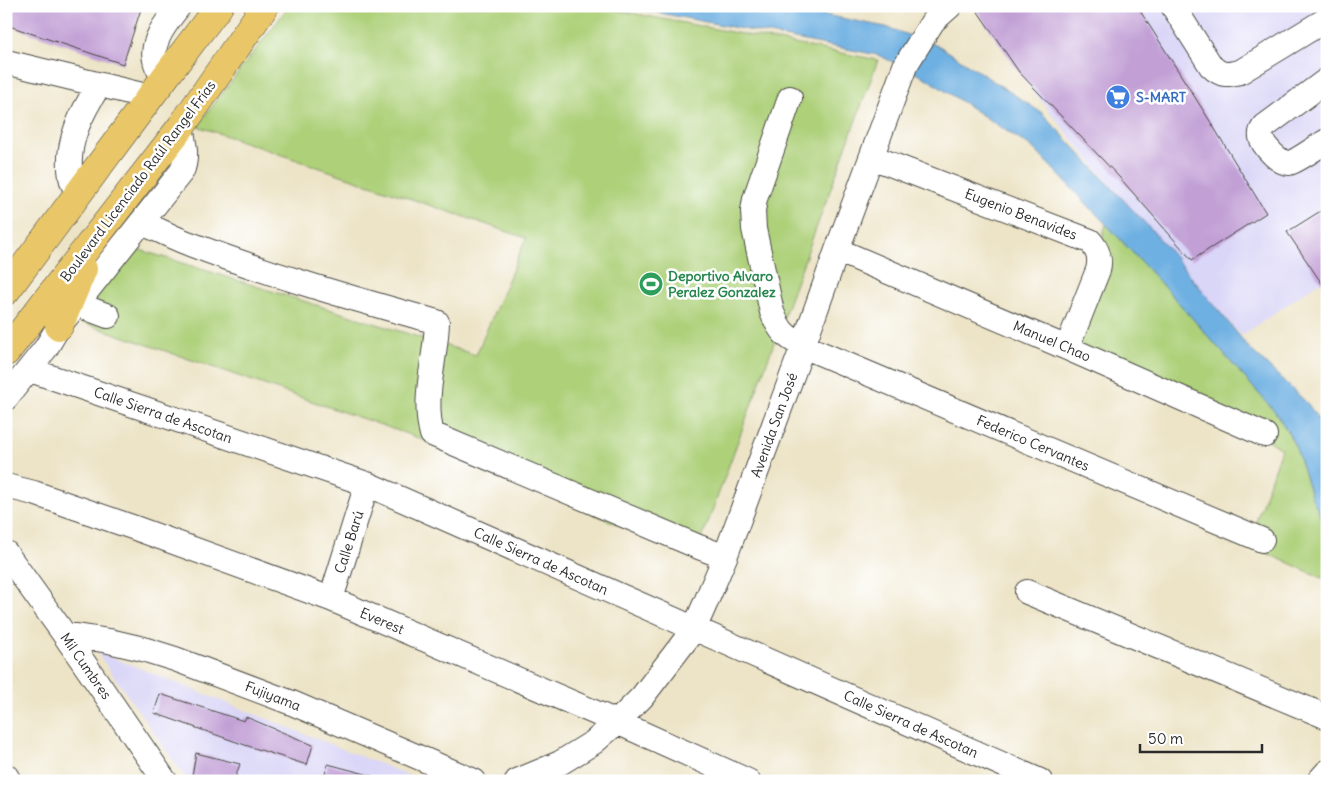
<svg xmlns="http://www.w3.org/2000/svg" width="1333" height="787" viewBox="0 0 1333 787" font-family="Delius,sans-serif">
<rect width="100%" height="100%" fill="#fff"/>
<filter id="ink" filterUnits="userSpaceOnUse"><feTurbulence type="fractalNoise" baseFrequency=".02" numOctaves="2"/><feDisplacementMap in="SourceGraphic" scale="10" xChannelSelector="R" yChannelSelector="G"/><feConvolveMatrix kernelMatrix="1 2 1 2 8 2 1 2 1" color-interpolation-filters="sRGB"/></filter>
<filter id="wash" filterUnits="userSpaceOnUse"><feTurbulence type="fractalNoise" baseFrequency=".0096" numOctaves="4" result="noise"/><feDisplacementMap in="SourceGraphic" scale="20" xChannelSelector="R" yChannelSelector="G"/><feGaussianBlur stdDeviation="1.12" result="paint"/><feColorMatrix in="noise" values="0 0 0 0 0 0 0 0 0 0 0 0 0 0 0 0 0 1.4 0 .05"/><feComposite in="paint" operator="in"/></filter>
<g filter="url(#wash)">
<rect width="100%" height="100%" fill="#ede4c7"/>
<path fill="#dad6f7" d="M980 6H1327V277L1241 336 1086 156 1024 80 975 9Z
M96 651 423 781H188Z"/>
<path fill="#add079" stroke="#6c7e52" d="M289 6H595L878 60 695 558 416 437 78 321 134 248 476 355 526 238 197 126Z
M1106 224 1170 293 1276 413 1288 432 1296 448 1312 498 1327 529V580L1248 545 1281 449 1266 439 1073 345Z"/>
<path fill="#6eb0e2" stroke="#4c6e86" d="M623 6H780L886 27 941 47 1042 113 1160 239 1250 349 1308 404 1320 422 1327 451V529L1312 498 1296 448 1288 432 1276 413 1170 293 1106 224 1034 149 924 77 878 55Z"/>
<g id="blocks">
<path fill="#c2a0d6" d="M6 6H142L123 64 6 25Z
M974 6H1137L1210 121 1266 213 1192 260 1120 178 1019 72Z
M1327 207V291L1287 232Z
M160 694 244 721 246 717 313 745 307 765 245 745 154 713Z
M196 753 240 764 234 781H208L192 776Z
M328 764 373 776 372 781H323Z"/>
</g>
</g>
<g filter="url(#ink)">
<use href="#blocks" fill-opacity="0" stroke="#484742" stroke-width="1"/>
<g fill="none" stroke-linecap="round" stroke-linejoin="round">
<defs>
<path id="minor" d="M1173 6 1211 66C1221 76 1227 75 1240 72L1327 19
M6 62 150 97
M164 78C161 73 156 67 155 60 150 42 168 20 179 6
M1327 80 1265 126C1262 129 1260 132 1261 137 1263 145 1279 164 1289 163 1296 162 1319 145 1327 141
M790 98 759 187 755 199 753 211 754 229 772 312C780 332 785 336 803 346L1262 540
M872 157 1090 241C1098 250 1101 258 1098 270L1067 348
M78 195C75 189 72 183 71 177 65 143 82 112 99 85
M141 223C158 229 173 238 190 244 271 275 354 299 437 322 436 360 422 398 432 434L699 547 725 557
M837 250 1067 348 1265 435
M76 304 108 316
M30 370 367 484 1040 781
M6 398 46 348 59 326 182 171C188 156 184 143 181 127
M6 486 34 493 135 528 331 599 617 722 748 781
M6 553 64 634 165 781
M1027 592 1327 717
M331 599 367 484
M64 634 109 641 143 649 175 659 292 703 474 781
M6 776 9 781
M517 781 560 763 594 742 617 722 642 697 694 629 705 604 725 557 803 346 837 250 905 66 933 21 950 6
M1319 781 1327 772"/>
<path id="major" d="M6 291 150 97 219 6
M59 326 83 269
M6 352 181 127 265 6"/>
</defs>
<use href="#minor" stroke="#484742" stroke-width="26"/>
<use href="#major" stroke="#484742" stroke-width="29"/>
<use href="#minor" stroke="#fff" stroke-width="24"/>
<use href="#major" stroke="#e9c769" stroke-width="28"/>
</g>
</g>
<defs>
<symbol id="supermarket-disc" viewBox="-11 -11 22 22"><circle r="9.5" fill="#3f7fe0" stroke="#fff"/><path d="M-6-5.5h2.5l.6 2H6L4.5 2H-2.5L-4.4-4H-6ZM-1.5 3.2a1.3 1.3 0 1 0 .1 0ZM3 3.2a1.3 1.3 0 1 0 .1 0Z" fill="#fff"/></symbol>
<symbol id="stadium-disc" viewBox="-11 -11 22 22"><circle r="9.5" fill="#2e9e5b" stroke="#fff"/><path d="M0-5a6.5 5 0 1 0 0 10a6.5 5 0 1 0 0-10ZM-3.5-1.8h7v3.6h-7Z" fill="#fff"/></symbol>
</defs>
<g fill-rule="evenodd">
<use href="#supermarket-disc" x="1104" y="83" width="28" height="28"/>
<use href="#stadium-disc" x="637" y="270" width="28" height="28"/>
</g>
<g text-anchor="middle" stroke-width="5" stroke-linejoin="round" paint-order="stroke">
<g font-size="14" font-weight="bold" fill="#366cbe" stroke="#fff" text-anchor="start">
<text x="1136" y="102">S-MART</text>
</g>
<g font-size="14" fill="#2b2b2b" stroke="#fff">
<text transform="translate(138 181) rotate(-53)" y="5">Boulevard Licenciado Raúl Rangel Frías</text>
<text transform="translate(1021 214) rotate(21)" y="5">Eugenio Benavides</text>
<text transform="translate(1052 341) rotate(23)" y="5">Manuel Chao</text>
<text transform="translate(163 415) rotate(19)" y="5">Calle Sierra de Ascotan</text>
<text transform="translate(774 425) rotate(-70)" y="5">Avenida San José</text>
<text transform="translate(1033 443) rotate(23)" y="5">Federico Cervantes</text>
<text transform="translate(349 542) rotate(-72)" y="5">Calle Barú</text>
<text transform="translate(541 561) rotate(24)" y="5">Calle Sierra de Ascotan</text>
<text transform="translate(382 621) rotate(23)" y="5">Everest</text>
<text transform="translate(86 666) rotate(55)" y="5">Mil Cumbres</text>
<text transform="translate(273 696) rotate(21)" y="5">Fujiyama</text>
<text transform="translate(911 724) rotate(24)" y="5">Calle Sierra de Ascotan</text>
</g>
<g font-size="14" font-weight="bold" fill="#27864d" stroke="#fff" text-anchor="start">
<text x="668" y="281">Deportivo Alvaro<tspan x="668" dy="16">Peralez Gonzalez</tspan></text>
</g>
</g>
<rect width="1333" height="787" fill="none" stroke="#fff" stroke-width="25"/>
<path d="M1140 744v8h122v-8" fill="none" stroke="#2b2b2b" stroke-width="2.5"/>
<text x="1148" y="744" font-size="15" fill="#2b2b2b" stroke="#ffffff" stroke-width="4" paint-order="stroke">50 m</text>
</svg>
